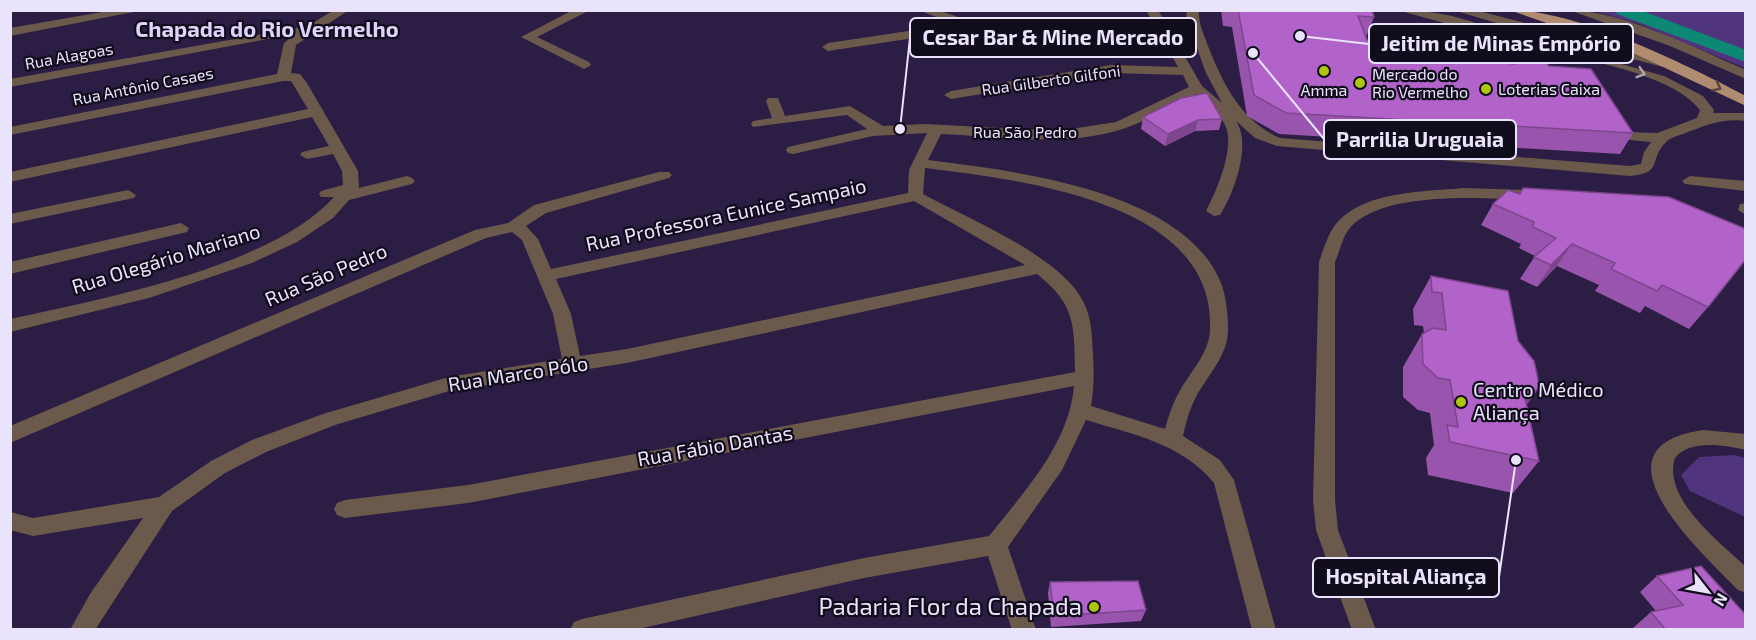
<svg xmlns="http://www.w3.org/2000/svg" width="1756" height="640" viewBox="0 0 1756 640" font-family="'Exo 2',sans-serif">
<rect width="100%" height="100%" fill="#2b1d43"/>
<path fill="#50357e" d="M1594 11H1745V68L1642 25Z
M1734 455 1745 458V517L1690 491 1681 475 1699 457Z"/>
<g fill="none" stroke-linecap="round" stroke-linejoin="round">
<path fill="#0d8875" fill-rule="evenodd" d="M1615 10H1640L1746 50V62L1617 14Z"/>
<path fill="#6b594c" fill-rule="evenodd" d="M114 10H144L10 36V28Z
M334 10H349L296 45 291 73 300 74 307 83 358 171 359 188 407 176 412 178 415 181 412 184 349 200 333 218 297 242 252 263 149 298 10 332V319C102 299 271 267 334 197H321L319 194 321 191 343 185 342 171 333 154 307 159 300 155 302 152 329 146 312 117 10 182V172L308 109 291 81H283L10 135V127L277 74 284 43 295 34 10 87V79L308 26Z
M573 10H590L537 37 589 62 591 65 584 69 521 37Z
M918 10H938L972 22 994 18 1000 22 994 26 828 51 822 47 828 43 955 24Z
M1146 10H1158L1202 86 1222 103 1206 73 1186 18 1187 10H1199C1198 23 1204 34 1208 46 1223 84 1241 121 1280 138L1630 166 1641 164 1644 152 1651 142 1608 138 1603 137 1601 134 1603 131 1657 133 1697 118 1700 110C1672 74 1589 61 1546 51L1534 56 1511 52 1473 31 1397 10C1425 10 1456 15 1481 25 1498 32 1519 54 1538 46L1520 35 1519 30 1453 10H1475L1668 60 1670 63 1663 67 1537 34 1550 44 1664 76 1703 96 1714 110 1713 113H1746V121C1721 118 1705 126 1683 134 1677 136 1670 138 1666 142 1648 160 1664 173 1630 176L1277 146 1255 138 1236 121C1252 144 1234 193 1220 215L1214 216 1206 211C1216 192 1236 146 1225 125 1218 112 1207 104 1196 94 1170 107 1144 123 1116 131 1059 147 999 136 941 134L928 160C1015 171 1184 190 1221 283 1226 295 1228 316 1228 328 1229 355 1207 376 1196 397 1189 410 1186 423 1183 436L1220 460 1234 480 1276 630H1252L1214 483C1183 444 1132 434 1086 420L1062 470 1008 547 1036 630H1012L988 556 864 578 634 630H570L574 622 582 619 864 558 989 536C1024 492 1069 444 1074 386L468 503 345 518 337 515 334 509 337 503 345 500 468 485 1075 372C1074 325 1076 305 1037 274L627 363 449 391 335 425 266 452 225 473 172 511 95 630H70L90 594 143 518 33 536 10 530V512L33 518 159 497 211 461 252 440 323 414 449 377 562 359 553 314 522 240 512 232 486 238 10 443V426L475 230 508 223 534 205 659 172H669L672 175 669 178 546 213 526 226 538 239 551 269 908 193 909 170 927 133 873 136 793 154 788 153 786 150 788 147 867 129 847 115 753 127 751 124 753 121 772 118 766 101 768 98H778L785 116 850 106 883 126 926 124 1058 131 1116 122 1189 87 1183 75 1111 73 951 99 944 95 951 91 1111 65 1178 67ZM925 168C1018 180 1216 200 1210 330 1209 352 1193 369 1182 387 1174 400 1169 414 1165 429L1091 406C1094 389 1094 373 1093 355 1092 337 1092 318 1083 301 1060 256 967 218 923 194ZM914 201 1025 265 627 349 580 356 571 314 556 279Z
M1569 10C1620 10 1698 49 1746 70V79L1670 46Z
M1690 176 1746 181V191L1685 184 1682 181Z
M1464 188 1527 190 1535 195 1527 200C1483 198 1375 190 1347 232 1342 240 1339 253 1335 262V500L1338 530 1376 630H1352L1316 530 1313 500 1319 262C1323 251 1327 237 1333 228 1360 190 1423 192 1464 188Z
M128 190 136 195 134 198 10 224V214Z
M1746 203V215L1738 210 1740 204Z
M181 223 189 228 187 232 10 274V262Z
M1703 430 1746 434V450C1725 445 1690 439 1675 458 1662 499 1720 542 1746 567V593L1738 590C1702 553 1584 447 1703 430Z"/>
<path fill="#af8b70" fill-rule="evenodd" d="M1509 10C1577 10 1685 64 1746 96V106L1629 51Z"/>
</g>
<path fill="#9955ae" d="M1221 10H1372L1374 17 1366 37 1367 40 1406 55 1509 64 1512 58 1549 66 1633 133 1620 154 1279 134 1247 116 1232 27 1223 26Z
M1143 117 1222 119 1219 130 1195 131 1165 146 1141 129Z
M1523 188 1708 307 1689 329 1645 306 1640 313 1595 291 1599 285 1557 266 1537 287 1520 279 1535 256 1519 248 1521 244 1481 225 1493 204 1519 194Z
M1431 276 1527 405 1539 461 1513 493 1428 475 1426 458 1434 445 1430 413 1418 410 1403 397V367L1422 334 1424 333 1423 326 1414 325 1413 309Z
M1657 576 1746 630H1635L1633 628 1651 612 1656 611 1640 592Z
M1050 582 1146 610 1141 621 1051 627 1048 593Z"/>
<path fill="#7d458d" d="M1408 49 1400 69V55Z
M1198 120 1195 131 1165 146 1168 134Z
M1572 244 1557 266 1537 287 1551 265Z
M1539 388 1515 421 1525 399Z"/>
<path fill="#b263ca" stroke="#7d458d" stroke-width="1.5" d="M1238 10H1372L1374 17 1358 16 1367 40 1380 36 1408 49 1400 55 1515 64 1512 58 1544 60 1549 66 1591 69 1633 133 1286 113 1254 95Z
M1207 93 1222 119 1198 120 1168 134 1143 117 1181 98Z
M1523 188 1669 197 1746 229V259L1708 307 1662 285 1657 291 1611 269 1615 263 1572 244 1551 265 1534 257 1556 238 1533 227 1534 222 1493 204 1508 190 1520 194Z
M1431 276 1508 291 1518 341 1534 361 1537 374 1539 388 1525 399 1539 461 1450 442 1447 425 1458 427 1450 380 1438 378 1423 364 1422 334 1433 328 1446 330 1442 293 1432 292Z
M1701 566 1746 615V630H1666L1651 612 1683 605 1657 576Z
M1138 581 1146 610 1054 616 1050 582Z"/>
<defs><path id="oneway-chevron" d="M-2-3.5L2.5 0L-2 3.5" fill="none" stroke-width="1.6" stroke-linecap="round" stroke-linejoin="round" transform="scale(1.5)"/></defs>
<use stroke="#b1a5ad" href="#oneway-chevron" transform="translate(1641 73) rotate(17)"/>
<use stroke="#584542" href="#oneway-chevron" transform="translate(1717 87) rotate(27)"/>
<g fill="#aec60b" stroke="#110c1c" stroke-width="2">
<circle cx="1324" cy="71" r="6"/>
<circle cx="1360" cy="83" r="6"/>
<circle cx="1486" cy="89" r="6"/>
<circle cx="1461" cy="402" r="6"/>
<circle cx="1094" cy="607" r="6"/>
</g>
<g text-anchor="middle" stroke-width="4.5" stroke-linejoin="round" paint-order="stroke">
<g font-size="16" fill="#eae3fc" stroke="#110c1c">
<text transform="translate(69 56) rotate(-10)" y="6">Rua Alagoas</text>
<text transform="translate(1051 80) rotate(-8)" y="6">Rua Gilberto Gilfoni</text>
<text transform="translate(143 86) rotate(-11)" y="6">Rua Antônio Casaes</text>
<text x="1025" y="138">Rua São Pedro</text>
</g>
<g font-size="16" fill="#eae3fc" stroke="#110c1c" text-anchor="start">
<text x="1372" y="80">Mercado do<tspan x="1372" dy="18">Rio Vermelho</tspan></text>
<text x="1498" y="95">Loterias Caixa</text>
<text x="1324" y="96" text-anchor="middle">Amma</text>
</g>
<g font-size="20" fill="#eae3fc" stroke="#110c1c">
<text transform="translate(726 215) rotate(-12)" y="7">Rua Professora Eunice Sampaio</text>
<text transform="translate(166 259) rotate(-17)" y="7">Rua Olegário Mariano</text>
<text transform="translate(326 275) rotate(-23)" y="7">Rua São Pedro</text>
<text transform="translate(518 374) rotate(-9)" y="7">Rua Marco Pólo</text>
<text transform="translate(715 446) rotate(-10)" y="7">Rua Fábio Dantas</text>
</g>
<g font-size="20" fill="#eae3fc" stroke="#110c1c" text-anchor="start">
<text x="1473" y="397">Centro Médico<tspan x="1473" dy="23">Aliança</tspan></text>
</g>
<g font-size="22" font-weight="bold" fill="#ded3fa" stroke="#110c1c">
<text x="267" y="37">Chapada do Rio Vermelho</text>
</g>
<g font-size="24" fill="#eae3fc" stroke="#110c1c" text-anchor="end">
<text x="1082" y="615">Padaria Flor da Chapada</text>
</g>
</g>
<path fill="none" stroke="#eae3fc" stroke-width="2" d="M900 129L910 38M1300 36L1369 44M1253 53L1324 139M1516 460L1499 577"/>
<g fill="#eae3fc" stroke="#110c1c" stroke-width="2">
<circle cx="900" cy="129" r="6"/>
<circle cx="1300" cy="36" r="6"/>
<circle cx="1253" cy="53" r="6"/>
<circle cx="1516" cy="460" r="6"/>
</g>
<g fill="#110c1c" stroke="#eae3fc" stroke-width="2">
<rect x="910" y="18" width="286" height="39" rx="6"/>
<rect x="1369" y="24" width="264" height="39" rx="6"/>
<rect x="1324" y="120" width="192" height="39" rx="6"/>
<rect x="1313" y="558" width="186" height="39" rx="6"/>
</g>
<g font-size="21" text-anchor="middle" font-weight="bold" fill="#eae3fc">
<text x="1053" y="45">Cesar Bar &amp; Mine Mercado</text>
<text x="1501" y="51">Jeitim de Minas Empório</text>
<text x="1420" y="147">Parrilia Uruguaia</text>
<text x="1406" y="584">Hospital Aliança</text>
</g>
<rect width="1756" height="640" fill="none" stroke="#eae3fc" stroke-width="24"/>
<g transform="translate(1708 592) rotate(121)" stroke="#110c1c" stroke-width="4.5" paint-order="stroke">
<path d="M0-4.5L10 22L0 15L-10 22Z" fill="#eae3fc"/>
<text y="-9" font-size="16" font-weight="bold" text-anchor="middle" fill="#eae3fc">N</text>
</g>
</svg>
